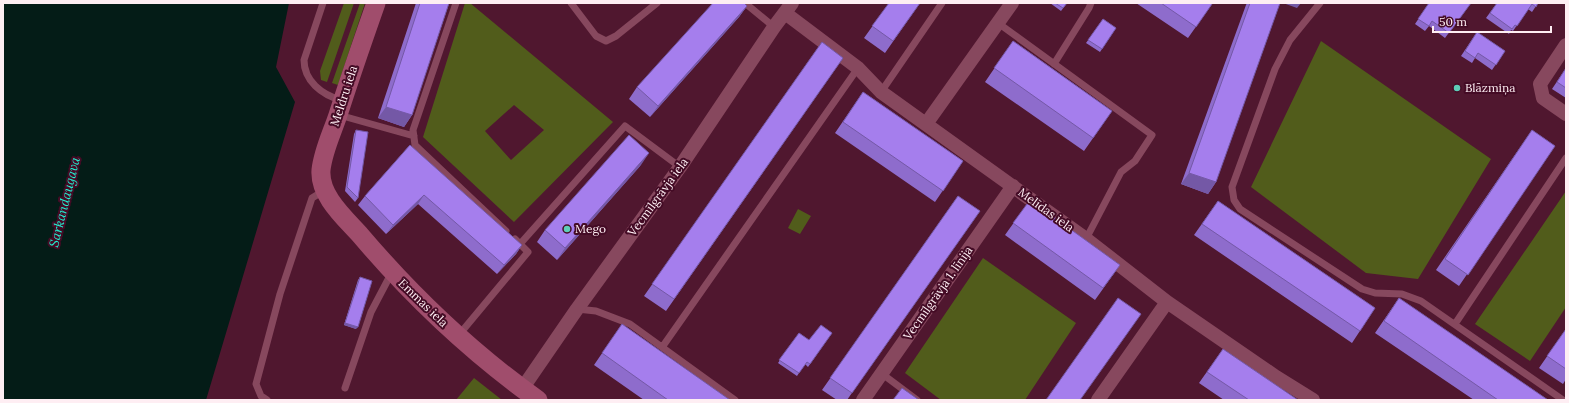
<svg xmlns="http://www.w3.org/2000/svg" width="1569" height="403" viewBox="0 0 1569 403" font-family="Lora,serif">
<rect width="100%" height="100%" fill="#50172f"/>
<path fill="#515c1b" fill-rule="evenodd" d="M344 3H354L327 82 321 80 320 71Z
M360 3H365L338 85 332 83Z
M465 3H470L613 122 514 222 423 137ZM514 105 544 130 511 160 485 131Z
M1321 41 1491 159 1418 279 1366 273 1251 187Z
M1566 191V307L1530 361 1475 324Z
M798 209 811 216 800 234 788 228Z
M983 258 1076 323 1025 400H941L905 373Z
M474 378 502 400H456Z"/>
<path fill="#041c17" d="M3 3H289L276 67 295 102 206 400H3Z"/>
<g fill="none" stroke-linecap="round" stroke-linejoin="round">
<path stroke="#87485e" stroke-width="7" d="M323 3 304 60C304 81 322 95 341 100
M456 3 413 130 415 145 506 231
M571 3 596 36 606 41 616 36 657 3
M745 3 774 27
M1320 3 1290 40 1275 69 1232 187 1234 200 1240 209 1362 289 1375 293 1402 294 1421 301 1563 400
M998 23 1152 135 1135 161 1121 172 1086 239
M1054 64 1089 8 1091 3
M881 92 942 3
M339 115 414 136
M520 244 625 126 680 167
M577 309 596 311 630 324 735 400
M1455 324 1566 158
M458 336 528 252 515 239
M663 346 858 68
M881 373 917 400
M345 388 371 312 392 272
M267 400 261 396 256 384 280 294 312 198 325 190"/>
<path stroke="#87485e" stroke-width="14" d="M785 13 858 68 881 92 1086 239 1167 302 1276 377 1313 400
M1566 45 1540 84 1543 98 1566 114
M926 124 1012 3
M522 389 577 309 680 167 774 27 792 3
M863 400 1013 186
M1098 400 1167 302"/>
<path stroke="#a04d6c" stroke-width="19" d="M376 3C363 40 350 77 338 115 332 133 323 151 321 170 319 196 345 218 361 236 413 297 472 353 538 400"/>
</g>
<path fill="#8e6ccc" d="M416 3H449L412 115 404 127 378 118Z
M889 3H920L885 53 864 38Z
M1050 3H1067L1061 11Z
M1136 3H1211L1212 4 1188 38Z
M1247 3H1250L1216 182 1208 194 1181 184 1246 5Z
M1429 3H1471L1445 38 1429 26 1425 31 1415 24Z
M1497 3H1538L1532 12 1528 9 1513 31 1511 30 1509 34 1486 18Z
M747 6 739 17 650 117 629 99 637 87Z
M1103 19 1116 28 1100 52 1086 43Z
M1477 32 1505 51 1492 70 1475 58 1472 63 1461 56Z
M1013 41 1112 111 1084 151 985 82Z
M822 42 843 58 666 311 644 296Z
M1566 68V98L1552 89Z
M863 92 963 161 935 202 835 133Z
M356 130 358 198 355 202 345 191 354 134Z
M1532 130 1555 146 1459 286 1436 270Z
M410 145 522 245 516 254 497 274 418 204 386 234 358 205 365 196Z
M641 165 557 260 537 242 545 230Z
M958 196 980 211 847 400H837L822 390Z
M1030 200 1120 265 1095 300 1005 235Z
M1218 201 1375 308 1352 343 1194 235Z
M360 277 356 329 344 325 358 280Z
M1399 298 1548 400H1474L1375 333Z
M622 324 730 400H644L594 365Z
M1566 329V379L1563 384 1539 368Z
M799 333 809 340 832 333 808 367 805 364 797 376 778 363Z
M1223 349 1298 400H1224L1199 383Z"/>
<path fill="#7458a6" d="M1283 3H1301L1297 8Z
M747 6 739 17 650 117 658 106Z
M386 107 412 115 404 127 378 118Z
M649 153 641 165 557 260 565 248Z
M1189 173 1216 182 1208 194 1181 184Z
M424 195 418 204 386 234 393 225Z
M522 245 516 254 497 274 504 265Z
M345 323 358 327 356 329 344 325Z"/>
<path fill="#a57eed" stroke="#7458a6" d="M420 3H449L412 115 386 107Z
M713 3H744L747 6 658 106 637 87Z
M889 3H920L893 41 872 26Z
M1055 3H1067L1063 8Z
M1161 3H1211L1212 4 1196 27Z
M1250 3H1280L1216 182 1189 173Z
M1429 3H1471L1449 33 1432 21 1429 26 1418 19Z
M1497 3H1538L1536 7 1532 4 1517 26 1515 25 1512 29 1490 13Z
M1103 19 1116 28 1102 49 1088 40Z
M1477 32 1505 51 1496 65 1478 53 1475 58 1465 51Z
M1013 41 1112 111 1093 138 994 68Z
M822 42 843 58 674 299 652 284Z
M1566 68V88L1557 82Z
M863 92 963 161 943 191 843 122Z
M356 130 368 132 358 198 347 187Z
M1532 130 1555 146 1468 275 1445 259Z
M629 135 649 153 565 248 545 230Z
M410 145 522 245 504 265 424 195 393 225 365 196Z
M958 196 980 211 852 393 830 378Z
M1030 200 1120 265 1103 288 1013 223Z
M1218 201 1375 308 1360 331 1202 224Z
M360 277 372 281 358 327 345 323Z
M1118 298 1141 314 1080 400H1046Z
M1399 298 1548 400H1498L1384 321Z
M622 324 730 400H668L602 353Z
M821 325 832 333 810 364 807 362 799 373 779 360 799 333 809 340Z
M1566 329V369L1547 356Z
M1223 349 1298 400H1249L1207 372Z
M902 388 919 400H893Z"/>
<g fill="#5eceb8" stroke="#440b25" stroke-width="1.5">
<circle cx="1457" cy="88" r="4"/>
<circle cx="567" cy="229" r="4"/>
</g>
<g text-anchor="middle" stroke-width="4" stroke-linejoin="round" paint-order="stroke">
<g font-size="12" fill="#feeef3" stroke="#440b25" text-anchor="start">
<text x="1465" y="92">Blāzmiņa</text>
<text x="575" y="233">Mego</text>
</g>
<g font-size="12" fill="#feeef3" stroke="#440b25">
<text transform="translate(344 96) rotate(-72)" y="4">Meldru iela</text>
<text transform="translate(658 197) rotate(-54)" y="4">Vecmīlgrāvja iela</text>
<text transform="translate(1046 210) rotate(36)" y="4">Melīdas iela</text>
<text transform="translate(938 293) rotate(-55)" y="4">Vecmīlgrāvja 1. līnija</text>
<text transform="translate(423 303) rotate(44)" y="4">Emmas iela</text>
</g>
<g font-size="13" font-style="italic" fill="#21f2d2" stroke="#440b25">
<text transform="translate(64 202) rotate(-76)" y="5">Sarkandaugava</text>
</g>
</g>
<rect width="1569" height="403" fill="none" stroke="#feeef3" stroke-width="8"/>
<path d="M1433 26v6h118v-6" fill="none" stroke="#feeef3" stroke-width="2"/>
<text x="1439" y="26" font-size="12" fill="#feeef3" stroke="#440b25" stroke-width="3" paint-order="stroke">50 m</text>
</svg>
